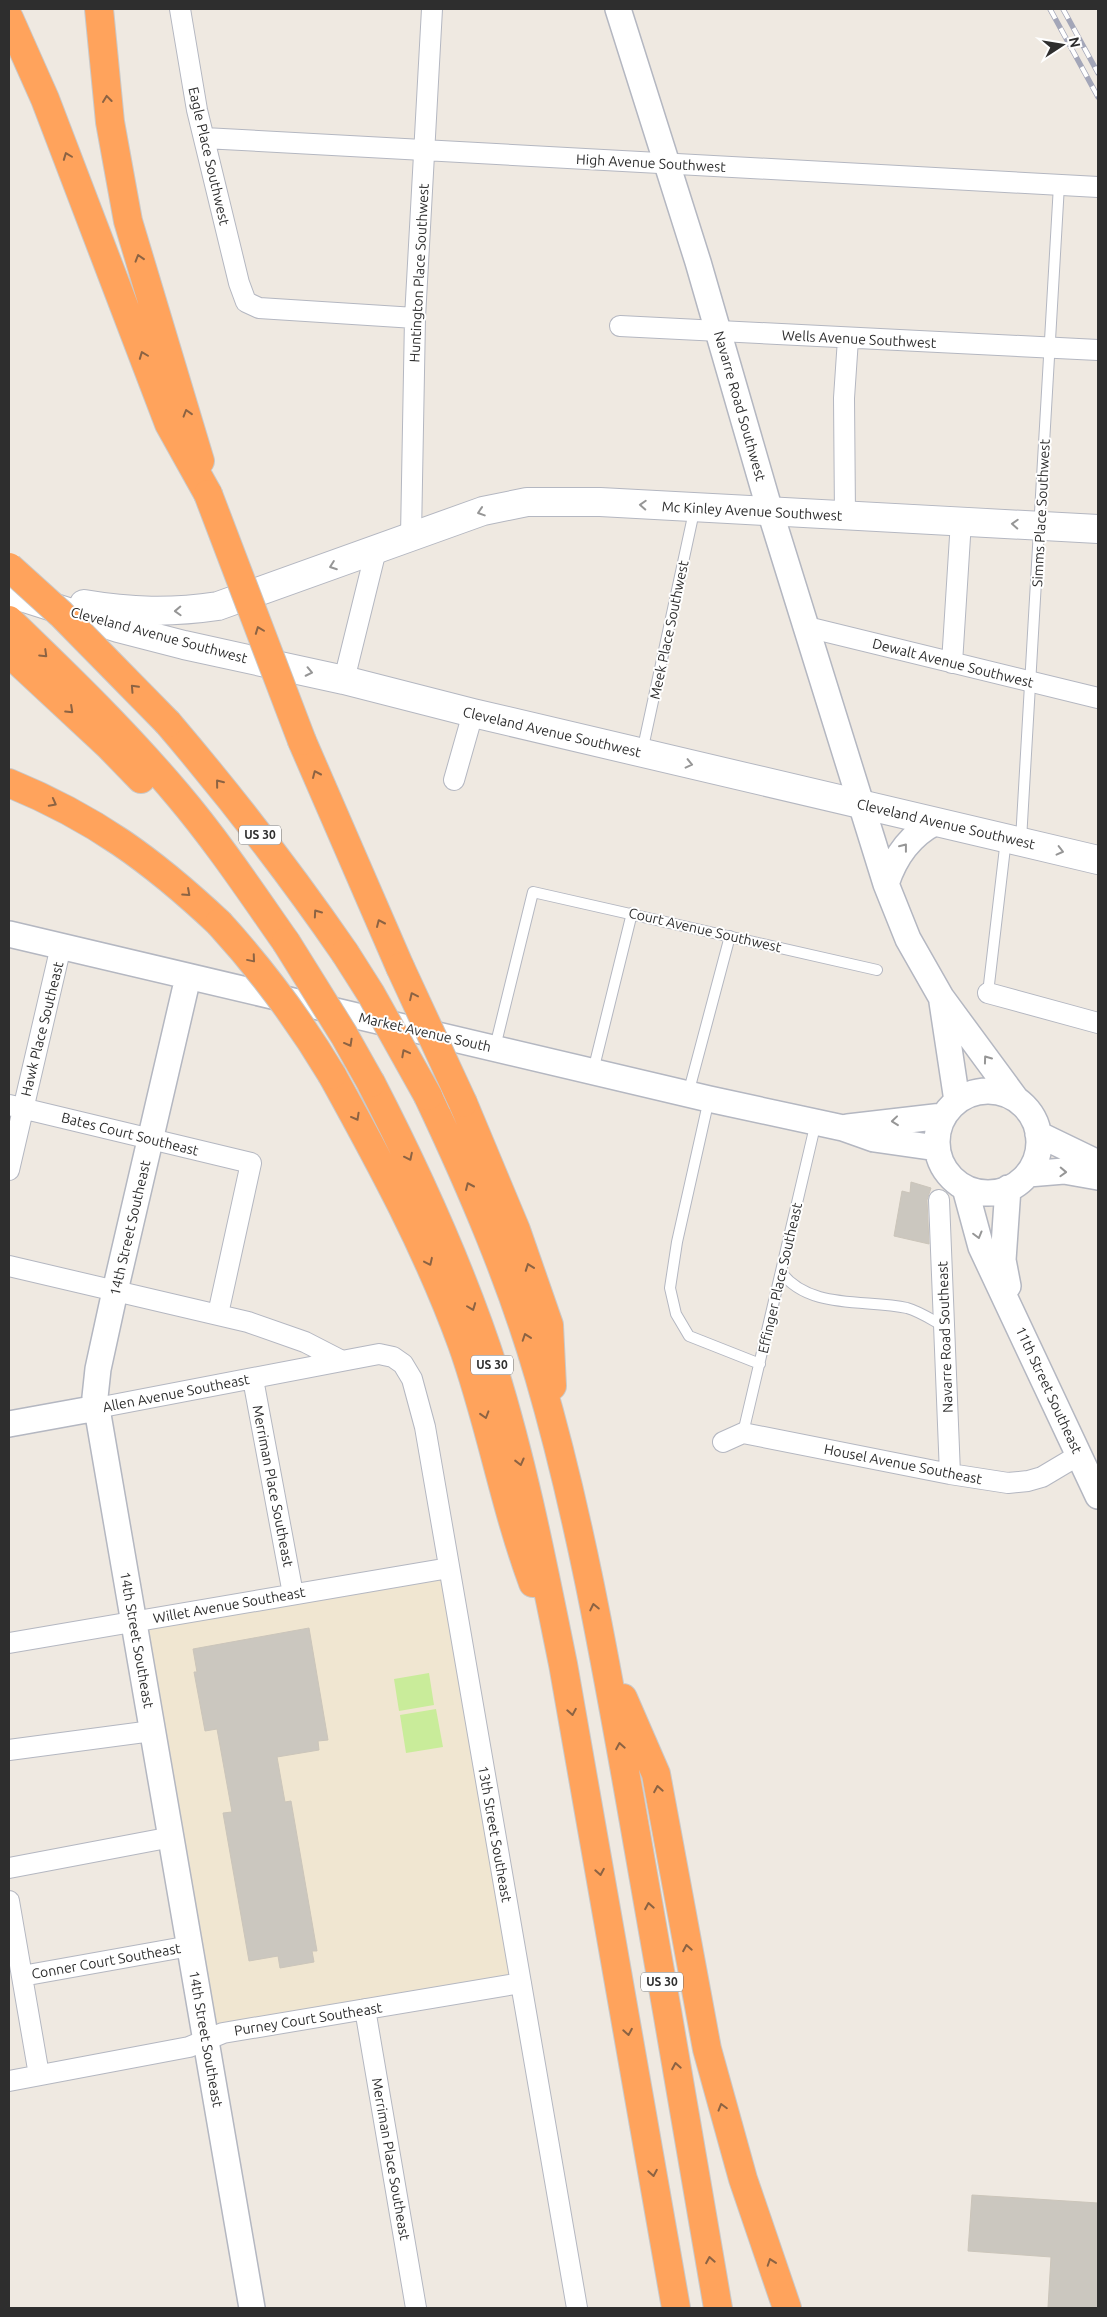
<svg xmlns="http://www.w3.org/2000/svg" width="1107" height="2317" viewBox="0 0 1107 2317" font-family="Ubuntu,sans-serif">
<rect width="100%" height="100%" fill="#efe9e1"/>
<path fill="#f0e6d1" d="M449 1568 521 1983 207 2040 133 1622Z"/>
<path fill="#c9ec9a" d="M429 1673 434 1705 399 1711 394 1679Z
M436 1709 443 1747 406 1753 400 1715Z"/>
<path fill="#cbc7bf" stroke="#cbc5ba" d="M911 1182 931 1188 927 1200 929 1244 894 1236 902 1191 910 1193Z
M309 1628 328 1740 318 1741 319 1750 277 1757 285 1802 291 1801 317 1951H312L314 1962 280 1968 278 1956 249 1961 223 1813 232 1812 217 1729 205 1731 194 1672H197L193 1649Z
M972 2195 1098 2203V2308L1048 2307 1051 2257 968 2251Z"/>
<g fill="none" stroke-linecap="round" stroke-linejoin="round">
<defs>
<path id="service" d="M642 752 695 507
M1021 840 1059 185
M988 993 1006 839
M495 1047 533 892 877 970
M593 1071 632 913
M688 1094 730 936
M709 1099 677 1242 670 1288 676 1314 689 1336 760 1364
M781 1272C809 1310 866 1299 907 1308 921 1312 932 1320 945 1327
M743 1433 816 1122"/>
<path id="minor" d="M180 9 197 110 239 283 246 302 259 308 415 318
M204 138 1098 187
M620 326 1098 350
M845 516 844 398 848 339
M411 536 415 318 432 9
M807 627 1098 698
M952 663 961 521
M344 680 376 550
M454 780 473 713
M988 993 1098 1023
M9 1105 251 1163 218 1314
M9 1170 61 946
M939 1200 950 1474
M9 1266 248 1322 305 1342 342 1361 379 1354 393 1357 403 1364 412 1379 425 1427 577 2308
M253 1379 293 1594
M97 1408 342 1361
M723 1442 743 1433 950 1474 1008 1483 1028 1481 1042 1477 1079 1455
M9 1643 449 1568
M9 1750 152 1731
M9 1868 172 1837
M9 1901 39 2075
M22 1976 190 1946
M365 2009 416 2308
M9 2081 189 2047 223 2033 521 1983"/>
<path id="tertiary" d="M618 9 698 262 770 511 886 884 908 939 941 997 1016 1099
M886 884C895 856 910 835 936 822
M9 934 709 1099 843 1128 874 1139 937 1148
M188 977 115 1291 98 1369 95 1397 252 2308
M942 1002 957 1101
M937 1142a51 51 0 1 1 102 0a51 51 0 1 1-102 0Z
M848 1127 943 1116
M1038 1134 1098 1163
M1028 1174 1064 1171 1098 1177
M965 1188 981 1247 1098 1496
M1008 1286 1003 1260 1008 1188
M9 1424 97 1408"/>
<path id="secondary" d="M9 593 118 628 184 645 344 680 473 713 1098 860
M84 604C131 612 171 613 218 606L483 511 527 502H600L1098 529"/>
<path id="motorway" d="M99 9 110 122 128 221 200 461
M9 18 45 99 169 424 208 494
M9 620C67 676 126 733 178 795 217 841 251 892 286 942
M9 653 109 746 141 779
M168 723C231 797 290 873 345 953
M302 741 400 967
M9 783C94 818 152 860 219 923
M332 1075C380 1162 428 1250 462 1344 490 1422 504 1505 533 1583
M371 1083C419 1176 462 1270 494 1370 524 1467 543 1566 563 1664L676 2308
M428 1096C471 1187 511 1280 539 1376 579 1513 604 1654 629 1794 660 1965 688 2137 718 2308
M463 1103 516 1230 549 1325 552 1386
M623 1698 656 1774 707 2049 743 2179 787 2308"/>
</defs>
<use href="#service" stroke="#b4b7c1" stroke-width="12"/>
<use href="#minor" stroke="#b4b7c1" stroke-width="22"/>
<use href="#tertiary" stroke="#b4b7c1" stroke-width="28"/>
<use href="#secondary" stroke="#b4b7c1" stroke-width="30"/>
<use href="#motorway" stroke="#c9c9c9" stroke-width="30"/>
<use href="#service" stroke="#fff" stroke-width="10"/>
<use href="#minor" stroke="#fff" stroke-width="20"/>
<use href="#tertiary" stroke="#fff" stroke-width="25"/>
<use href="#secondary" stroke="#fff" stroke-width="28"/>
<use href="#motorway" stroke="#ffa35c" stroke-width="28"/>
<defs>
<path id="rail" d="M1050 9 1098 97
M1063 9 1098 73"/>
</defs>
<use href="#rail" stroke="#a3a6b8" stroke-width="5.5"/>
<use href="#rail" stroke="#fff" stroke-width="4" stroke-dasharray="11" stroke-linecap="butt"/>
<defs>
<path id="motorway-bridge" d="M208 494 302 741
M9 567 61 614 168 723
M219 923C262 970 299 1020 332 1075
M286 942 344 1035 371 1083
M345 953 371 994 428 1096
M400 967 463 1103"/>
</defs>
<use href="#motorway-bridge" stroke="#c9c9c9" stroke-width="30" stroke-linecap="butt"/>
<use href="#motorway-bridge" stroke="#ffa35c" stroke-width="28"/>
</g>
<defs><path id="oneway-chevron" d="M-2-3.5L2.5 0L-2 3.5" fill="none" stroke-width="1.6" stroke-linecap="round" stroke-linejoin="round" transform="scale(1.25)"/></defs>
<g stroke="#8c6343">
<use href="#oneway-chevron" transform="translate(107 99) rotate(-97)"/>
<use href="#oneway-chevron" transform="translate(67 156) rotate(-111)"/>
<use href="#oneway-chevron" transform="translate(139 258) rotate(-107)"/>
<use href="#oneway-chevron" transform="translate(143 355) rotate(-111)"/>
<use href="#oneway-chevron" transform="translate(187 413) rotate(-107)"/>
<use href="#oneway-chevron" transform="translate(259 630) rotate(-111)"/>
<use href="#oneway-chevron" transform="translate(44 654) rotate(44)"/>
<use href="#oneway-chevron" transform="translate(134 688) rotate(-133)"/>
<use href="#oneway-chevron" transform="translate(70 710) rotate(43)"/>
<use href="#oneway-chevron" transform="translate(316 774) rotate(-114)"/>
<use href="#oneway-chevron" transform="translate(219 783) rotate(-129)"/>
<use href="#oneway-chevron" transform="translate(53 803) rotate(28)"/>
<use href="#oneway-chevron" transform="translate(187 893) rotate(42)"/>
<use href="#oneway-chevron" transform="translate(317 913) rotate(-125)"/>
<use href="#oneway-chevron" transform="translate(380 923) rotate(-114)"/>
<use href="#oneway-chevron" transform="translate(252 959) rotate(50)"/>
<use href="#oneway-chevron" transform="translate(413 996) rotate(-115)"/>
<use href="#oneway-chevron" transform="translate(349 1043) rotate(61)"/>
<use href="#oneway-chevron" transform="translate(405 1053) rotate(-118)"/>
<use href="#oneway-chevron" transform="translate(356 1117) rotate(61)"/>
<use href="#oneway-chevron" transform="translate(409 1157) rotate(64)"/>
<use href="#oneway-chevron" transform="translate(469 1186) rotate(-114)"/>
<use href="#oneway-chevron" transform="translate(429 1262) rotate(65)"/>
<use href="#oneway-chevron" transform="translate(529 1267) rotate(-110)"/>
<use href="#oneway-chevron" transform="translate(472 1307) rotate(69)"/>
<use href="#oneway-chevron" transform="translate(526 1337) rotate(-109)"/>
<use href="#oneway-chevron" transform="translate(485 1415) rotate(73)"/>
<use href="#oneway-chevron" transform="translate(520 1462) rotate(76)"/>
<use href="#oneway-chevron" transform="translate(594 1607) rotate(-102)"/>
<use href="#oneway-chevron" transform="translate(572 1712) rotate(80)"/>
<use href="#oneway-chevron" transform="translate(620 1746) rotate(-100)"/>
<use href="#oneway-chevron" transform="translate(658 1789) rotate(-100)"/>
<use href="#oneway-chevron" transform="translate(600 1872) rotate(80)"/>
<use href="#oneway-chevron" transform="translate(649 1906) rotate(-100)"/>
<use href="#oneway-chevron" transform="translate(687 1948) rotate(-100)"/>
<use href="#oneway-chevron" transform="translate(628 2032) rotate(80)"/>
<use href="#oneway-chevron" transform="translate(676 2066) rotate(-100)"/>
<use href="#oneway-chevron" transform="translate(722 2107) rotate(-106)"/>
<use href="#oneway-chevron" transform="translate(653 2173) rotate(80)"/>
<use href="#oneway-chevron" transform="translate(710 2260) rotate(-100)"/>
<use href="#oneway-chevron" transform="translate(771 2262) rotate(-109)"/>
</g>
<g stroke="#969696">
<use href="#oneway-chevron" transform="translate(643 505) rotate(-177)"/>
<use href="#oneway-chevron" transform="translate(481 512) rotate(162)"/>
<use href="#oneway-chevron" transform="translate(1015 524) rotate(-177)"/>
<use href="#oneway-chevron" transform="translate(333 566) rotate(160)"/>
<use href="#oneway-chevron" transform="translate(178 611) rotate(178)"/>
<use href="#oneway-chevron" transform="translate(309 672) rotate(12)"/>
<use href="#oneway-chevron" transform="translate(689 764) rotate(13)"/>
<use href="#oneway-chevron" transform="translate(904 847) rotate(-52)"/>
<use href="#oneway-chevron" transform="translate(1060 851) rotate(14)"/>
<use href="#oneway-chevron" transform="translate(987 1059) rotate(-126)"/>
<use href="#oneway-chevron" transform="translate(895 1121) rotate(174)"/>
<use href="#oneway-chevron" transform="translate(1063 1172) rotate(2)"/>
<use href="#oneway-chevron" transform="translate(978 1235) rotate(75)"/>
</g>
<g text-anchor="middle" stroke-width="4" stroke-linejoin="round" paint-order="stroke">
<g fill="#fff" stroke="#6d6d6d" stroke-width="1">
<rect x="239" y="825.5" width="42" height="19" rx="4"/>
<rect x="471" y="1355.5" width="42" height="19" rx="4"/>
<rect x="641" y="1972.5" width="42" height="19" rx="4"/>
</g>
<g font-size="12" font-weight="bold" fill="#2e2e2e">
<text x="260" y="839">US 30</text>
<text x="492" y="1369">US 30</text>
<text x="662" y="1986">US 30</text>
</g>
<g font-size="14" fill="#2e2e2e" stroke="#fff">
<text transform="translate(209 156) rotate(77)" y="5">Eagle Place Southwest</text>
<text transform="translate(651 163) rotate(3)" y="5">High Avenue Southwest</text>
<text transform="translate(419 273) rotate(-87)" y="5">Huntington Place Southwest</text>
<text transform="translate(859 339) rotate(3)" y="5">Wells Avenue Southwest</text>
<text transform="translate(740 406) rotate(74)" y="5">Navarre Road Southwest</text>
<text transform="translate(752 511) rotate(3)" y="5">Mc Kinley Avenue Southwest</text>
<text transform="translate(1041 513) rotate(-87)" y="5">Simms Place Southwest</text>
<text transform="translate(669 630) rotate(-78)" y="5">Meek Place Southwest</text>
<text transform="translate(159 635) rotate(15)" y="5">Cleveland Avenue Southwest</text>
<text transform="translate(953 663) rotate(14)" y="5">Dewalt Avenue Southwest</text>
<text transform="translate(552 732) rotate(13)" y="5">Cleveland Avenue Southwest</text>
<text transform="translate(946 824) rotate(13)" y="5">Cleveland Avenue Southwest</text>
<text transform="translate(705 930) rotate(13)" y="5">Court Avenue Southwest</text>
<text transform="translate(42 1029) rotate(-76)" y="5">Hawk Place Southeast</text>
<text transform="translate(425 1032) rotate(13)" y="5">Market Avenue South</text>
<text transform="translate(130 1134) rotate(14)" y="5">Bates Court Southeast</text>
<text transform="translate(130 1228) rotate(-77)" y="5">14th Street Southeast</text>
<text transform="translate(780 1278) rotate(-77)" y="5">Effinger Place Southeast</text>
<text transform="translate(945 1337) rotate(-92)" y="5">Navarre Road Southeast</text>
<text transform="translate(1049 1390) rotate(65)" y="5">11th Street Southeast</text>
<text transform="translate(176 1393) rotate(-11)" y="5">Allen Avenue Southeast</text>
<text transform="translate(903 1464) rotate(11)" y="5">Housel Avenue Southeast</text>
<text transform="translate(273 1486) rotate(79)" y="5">Merriman Place Southeast</text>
<text transform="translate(229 1605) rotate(-10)" y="5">Willet Avenue Southeast</text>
<text transform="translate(137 1640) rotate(80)" y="5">14th Street Southeast</text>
<text transform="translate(495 1834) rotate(80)" y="5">13th Street Southeast</text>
<text transform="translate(106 1961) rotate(-10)" y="5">Conner Court Southeast</text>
<text transform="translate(308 2019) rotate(-9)" y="5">Purney Court Southeast</text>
<text transform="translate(206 2039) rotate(80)" y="5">14th Street Southeast</text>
<text transform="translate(391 2159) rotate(80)" y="5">Merriman Place Southeast</text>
</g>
</g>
<rect width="1107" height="2317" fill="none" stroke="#2e2e2e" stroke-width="20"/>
<g transform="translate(1062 45) rotate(78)" stroke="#ffffff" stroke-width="4" paint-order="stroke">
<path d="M0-4L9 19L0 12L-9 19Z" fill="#2e2e2e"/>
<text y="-8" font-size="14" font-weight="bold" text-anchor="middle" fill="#2e2e2e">N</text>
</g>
</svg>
